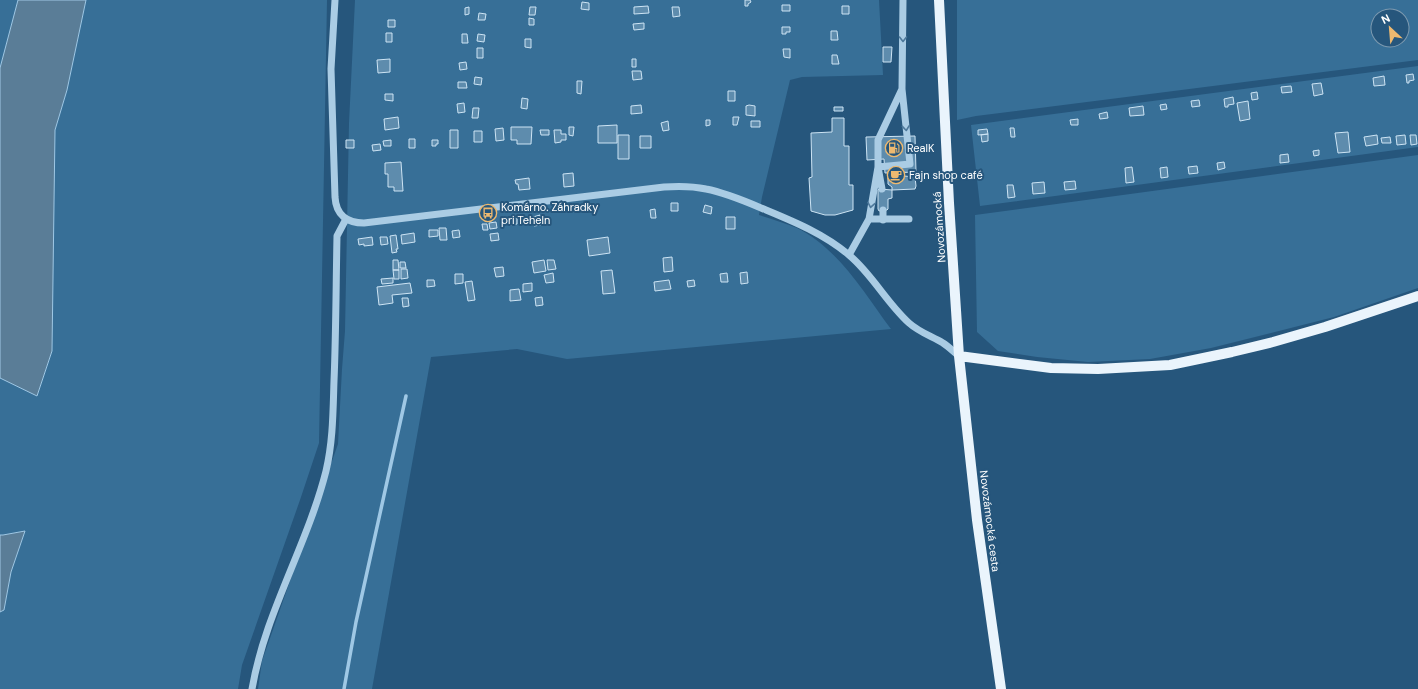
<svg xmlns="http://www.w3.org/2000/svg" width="1418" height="689" viewBox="0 0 1418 689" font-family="'DM Sans',sans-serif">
<rect width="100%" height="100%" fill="#26567c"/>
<path fill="#376f97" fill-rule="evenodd" d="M0 0H18L0 68Z
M86 0H327L319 443 300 500 242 665 238 689H0V612L4 610 11 572 25 531 3 535H0V378L37 396 52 351 55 130 67 90Z
M355 0H879L883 75 802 77 790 80 762 197 759 215C771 219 785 223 797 228 839 249 864 293 891 329L567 359 517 349 431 357 372 689H258L262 661 338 444 342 369 345 331 349 123Z
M957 0H1418V60L976 116 957 120ZM1378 16H1402V40H1378Z
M1418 66V147L980 206 971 125Z
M1418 155V288L1334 317 1211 348 1150 359 1088 362 1037 357 998 351 977 332 975 215Z"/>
<path fill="#5a7d97" stroke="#9fc8e5" d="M18 0H86L67 90 55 130 52 351 37 396 0 378V68Z
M25 531 11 572 4 610 0 612V535H3Z"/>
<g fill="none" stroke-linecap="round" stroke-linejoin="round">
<path stroke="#9fc8e5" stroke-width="3.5" d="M344 689 356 622 406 396"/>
</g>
<path fill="#5e8cad" stroke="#cde4f4" d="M745 0H750L751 2 748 4V6H745Z
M582 2 589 3V10L581 9Z
M782 5H790V11H782Z
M648 6 649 13 634 14V7Z
M842 6H849V14H842Z
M469 7V14L465 15V8Z
M530 7H536L535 15H529Z
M672 7H679L680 16 673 17Z
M479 13 486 14 485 20H478Z
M529 18 534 19V25H529Z
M388 20H395V27H388Z
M644 23V29L634 30 633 24Z
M782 27H790V32H786V34H782Z
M831 31H837L838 40H831Z
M386 33H392V42H386Z
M462 34H467L468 43H462Z
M478 34 485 35 484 42 477 41Z
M525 39H531V48L525 47Z
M883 47H892L891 62H883Z
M477 48H483V58H477Z
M783 49H790V58L784 57Z
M832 55H837L839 64H832Z
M390 59V72L378 73 377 60Z
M632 59H636V67H632Z
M466 62 467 69 460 70 459 63Z
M632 71H641L642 79 633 80Z
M1413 74 1414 80 1409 81V83H1407L1406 75Z
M1384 76 1385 85 1374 86 1373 78Z
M475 77 482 78 481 85 474 84Z
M577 81H582L581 94 577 93Z
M458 82H466L467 88H458Z
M1321 83 1323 94 1314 96 1312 84Z
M1291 86 1292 92 1282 93 1281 87Z
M728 91H735V101H728Z
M1257 92 1258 99 1252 100 1251 93Z
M385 94H393V101L385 100Z
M1233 97 1234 104 1228 105V107H1225L1224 99Z
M522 98 528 99 527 109 521 108Z
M1199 100 1200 106 1192 107 1191 101Z
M1248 101 1250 119 1240 121 1237 103Z
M464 103 465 112 458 113 457 104Z
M1166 104 1167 109 1161 110 1160 105Z
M641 105 642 113 631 114V106Z
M749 105 755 106V116L746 115V106Z
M1143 106 1144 115 1130 116 1129 108Z
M834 107H843V111H834Z
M473 108H479L478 118H472Z
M1107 112 1108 118 1100 119 1099 114Z
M398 117 399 128 385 130 384 119Z
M733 117H739L737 125H733Z
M832 118H844V146H849V185H853V210L835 215H825L811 211 809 178 812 177 811 133 832 132Z
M1078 119V125H1071L1070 120Z
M706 120H710V125L706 126Z
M668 121 669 130 663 131 661 123Z
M751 121H760V127H751Z
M617 125V143H598V126Z
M511 127H532L531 144H517V140H511Z
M569 127H574L573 136 569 135Z
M503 128 504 140 496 141 495 129Z
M1010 128H1014L1015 137H1011Z
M987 129 988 134 978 135V130Z
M450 130H458V148H450Z
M540 130H549V135H541Z
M554 130H561V134H566V140H561V142L555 143Z
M474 131H482V142H474Z
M1348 132 1350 152 1338 153 1335 133Z
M988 134V141L982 142 981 135Z
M618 135H629V159H618Z
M1377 135 1378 144 1366 146 1364 137Z
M1405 135 1406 144 1397 145 1396 136Z
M1410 135H1416L1417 144 1411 145Z
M640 136H651V148H640Z
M915 136 916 172 885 173 884 159 867 160 866 137Z
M1390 137 1391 143H1382L1381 138Z
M409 139H415V148H409Z
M346 140H354V148H346Z
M391 140V146H384L383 141Z
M432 140H438V144H436V146H432Z
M380 144 381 150 373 151 372 145Z
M1319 150V155L1314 156 1313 151Z
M1288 154 1289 162 1280 163V155Z
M401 162 403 191H394V187H388V174H385V163Z
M1224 162 1225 168 1218 170 1217 163Z
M1197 166 1198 173 1189 174 1188 167Z
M1132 167 1134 182 1126 183 1125 168Z
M1167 167 1168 177 1161 178 1160 168Z
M573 173 574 186 564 187 563 174Z
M891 173H901L904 176 915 177 916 186 915 189 892 190V187L888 184V176Z
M529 178 530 189 519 190 518 184H516L515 180Z
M1075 181 1076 189 1065 190 1064 182Z
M1044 182 1045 193 1033 194 1032 183Z
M1007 185H1013L1015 197 1008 198Z
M879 189 892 190V198L888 199V209L887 210 879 211 878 209V190Z
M671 203H678V211H671Z
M705 205 712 207 711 214 703 212Z
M655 209 656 218H651L650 210Z
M540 215V217L544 216 545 222 541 223V225L534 226 533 217Z
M726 217H735V229H726Z
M517 218V224L510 225V219Z
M496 222 497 228 490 229 489 223Z
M482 224H487L488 230H483Z
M439 228H446L447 240H440Z
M429 230H438V236L429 237Z
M459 230 460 237 453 238 452 231Z
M414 233 415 242 402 244 401 235Z
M498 233 499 240 491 241 490 234Z
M396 235 398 249H396L397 252 392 253 390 236Z
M372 237 373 245 364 246V244L359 245 358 239Z
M380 237H387L388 244 381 245Z
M608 237 610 253 589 256 587 240Z
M672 257 673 271 664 272 663 258Z
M393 260H398L399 270H393Z
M544 260 546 271 534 273 532 262Z
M547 260H554L556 269 548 270Z
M400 262H405L406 268H400Z
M503 267 504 276 496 277 494 268Z
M401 269H407L408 278 401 279Z
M393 270H399V279H394Z
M612 270 615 293 603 294 601 271Z
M747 272 748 283 741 284 740 273Z
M553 273 554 282 546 283 544 275Z
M727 273 728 282H721L720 274Z
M455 274H463V283L455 284Z
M393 278V283L382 284 381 279Z
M427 280H434L435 286 427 287Z
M669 280 671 289 655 291 654 282Z
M694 280 695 286 688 287 687 281Z
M472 281 475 300 468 301 465 282Z
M410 283 412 293 392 295 393 303 379 305 377 287Z
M532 283V291L523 292V284Z
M519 289 521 300 510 301V290Z
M542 297 543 305 536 306 535 298Z
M402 298H408L409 306 403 307Z"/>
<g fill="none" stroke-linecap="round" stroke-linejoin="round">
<path stroke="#aacce4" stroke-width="7" d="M335 0 331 69 335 197C336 215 347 223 364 223L664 187C678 186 692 186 706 189 727 193 747 202 766 210 795 222 824 234 849 255 872 274 886 302 909 323 919 332 931 336 943 343 949 347 954 352 959 356
M882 189 878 167 910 164 902 89
M883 210V220
M869 219H909
M849 255 869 219 878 167V140L902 89 903 0
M252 689C265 613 307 546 326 471 333 442 333 411 334 381 336 333 336 284 337 236L346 219"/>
<path stroke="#eaf4fc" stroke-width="10" d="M939 0 949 203 959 356 977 520 1001 689
M959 356 1051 368 1098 369 1170 365 1232 352 1273 342 1325 327 1418 296"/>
</g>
<defs><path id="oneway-chevron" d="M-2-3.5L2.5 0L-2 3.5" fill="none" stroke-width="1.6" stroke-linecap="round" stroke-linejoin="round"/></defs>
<g stroke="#4e799b">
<use href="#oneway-chevron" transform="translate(903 39) rotate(90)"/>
<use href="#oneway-chevron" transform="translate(906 128) rotate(84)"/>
<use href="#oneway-chevron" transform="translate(871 205) rotate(100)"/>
</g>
<defs>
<symbol id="fuel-ring" viewBox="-11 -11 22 22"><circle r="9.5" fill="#26567c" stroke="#edb970" stroke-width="1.5"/><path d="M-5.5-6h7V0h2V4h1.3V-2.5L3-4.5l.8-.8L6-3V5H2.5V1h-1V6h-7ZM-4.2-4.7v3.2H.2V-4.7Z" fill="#edb970"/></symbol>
<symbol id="cafe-ring" viewBox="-11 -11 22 22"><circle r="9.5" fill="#26567c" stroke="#edb970" stroke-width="1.5"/><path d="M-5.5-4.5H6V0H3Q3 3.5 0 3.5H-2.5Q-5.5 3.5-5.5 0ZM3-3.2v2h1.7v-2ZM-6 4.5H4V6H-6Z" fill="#edb970"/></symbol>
<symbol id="bus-ring" viewBox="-11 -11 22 22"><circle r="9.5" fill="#26567c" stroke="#edb970" stroke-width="1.5"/><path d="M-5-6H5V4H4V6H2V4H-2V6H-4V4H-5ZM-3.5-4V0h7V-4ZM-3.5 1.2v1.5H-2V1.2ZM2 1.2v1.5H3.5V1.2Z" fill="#edb970"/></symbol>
</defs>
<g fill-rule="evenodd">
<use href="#fuel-ring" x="884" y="138" width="20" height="20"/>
<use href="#cafe-ring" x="886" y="165" width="20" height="20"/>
<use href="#bus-ring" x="478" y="203" width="20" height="20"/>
</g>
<g text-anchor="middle" stroke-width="4" stroke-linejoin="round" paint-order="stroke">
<g font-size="11" fill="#fff" stroke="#26567c" text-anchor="start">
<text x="907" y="152">RealK</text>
<text x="909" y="179">Fajn shop café</text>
<text x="501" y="211">Komárno. Záhradky<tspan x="501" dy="13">pri Teheln</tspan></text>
</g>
<g font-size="11" fill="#fff" stroke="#26567c">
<text transform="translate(939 227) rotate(-94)" y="4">Novozámocká</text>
<text transform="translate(990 521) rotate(83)" y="4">Novozámocká cesta</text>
</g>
</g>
<g transform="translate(1390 28) rotate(334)"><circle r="19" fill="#26567c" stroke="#7d9ab0"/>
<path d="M0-3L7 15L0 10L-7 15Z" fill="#edb970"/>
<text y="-6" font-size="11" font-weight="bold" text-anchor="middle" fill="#ffffff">N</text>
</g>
</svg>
